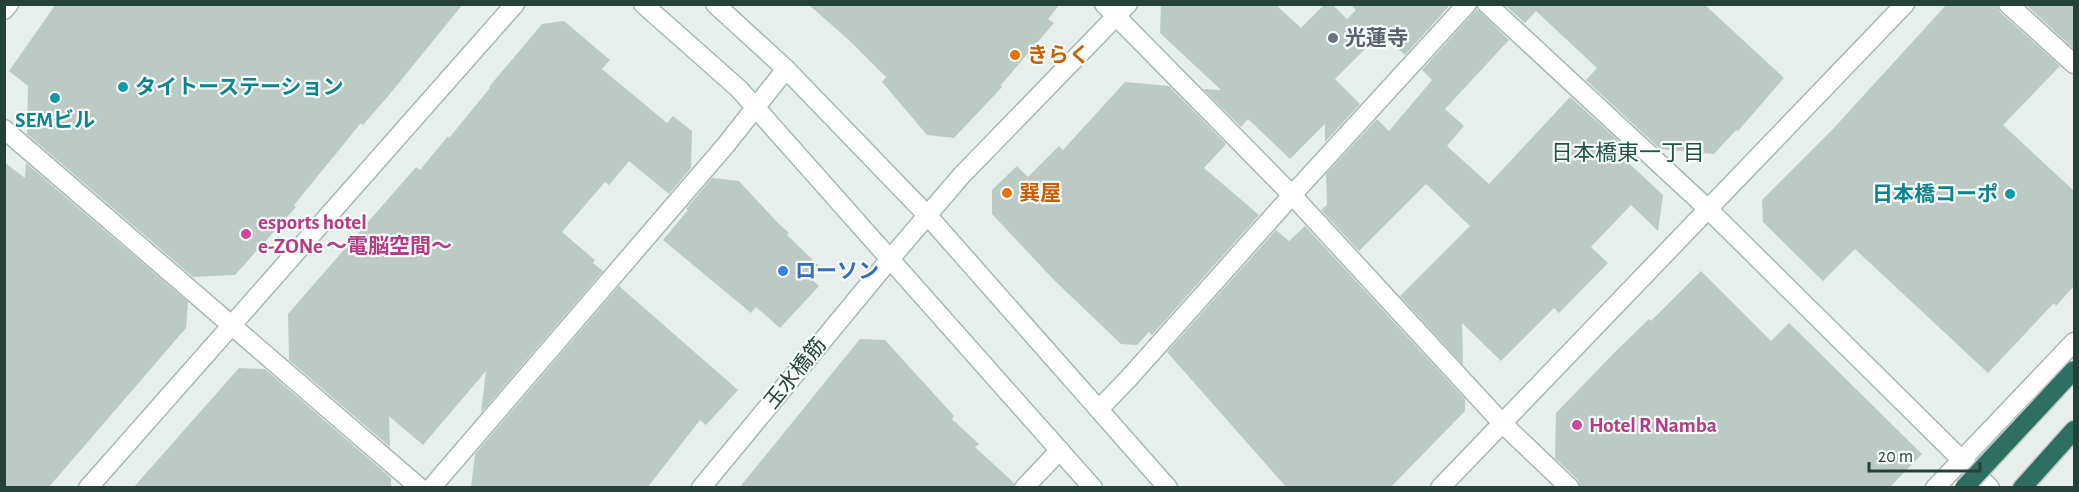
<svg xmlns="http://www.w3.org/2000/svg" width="2079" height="492" viewBox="0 0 2079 492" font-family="'Alegreya Sans','Noto Sans JP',sans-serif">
<rect width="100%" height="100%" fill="#e6efeb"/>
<path fill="#bbcac4" d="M56 4H463L389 95 363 125 361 123 294 205 296 207 235 275 193 277 27 134 28 86 9 71Z
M808 4H1060L1048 19 1054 23 1001 85 1002 87 954 138 927 135 882 82 886 77 851 42Z
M1161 4H1275L1301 28 1325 4H1332L1347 19 1356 10 1350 4H1451L1405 55 1384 36 1379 41 1376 38 1335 79 1360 104 1325 142V124L1290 159 1248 119 1241 127 1203 89 1221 90 1160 33Z
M1504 4H1704L1784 78 1738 131 1736 130 1714 154 1660 149 1586 80 1597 68 1536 11 1525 23Z
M1947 4H1997L2000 12 2060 66 2003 125 2074 191V286L2056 306 2054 303 1988 373 1855 249 1823 281 1763 222 1762 200 1833 129Z
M2025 4H2074V49Z
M1477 9 1509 40 1445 109 1464 126 1447 146 1489 184 1570 97 1623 145 1608 144 1663 195 1658 231 1631 205 1591 247 1608 263 1559 313 1554 308 1501 361 1462 323 1463 365 1400 296 1470 226 1426 184 1359 251 1321 210 1327 205 1326 174 1377 119 1389 131 1432 80 1422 70Z
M564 21 610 60 602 69 667 123 673 116 692 131 691 168 669 194 629 161 609 185 605 182 562 232 595 260 593 263 603 271 481 413 486 371 423 445 389 416 390 447 289 360 288 314 416 167 420 170 448 136 449 138 490 88 489 87 542 24Z
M1125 82 1169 86 1226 144 1204 168 1259 215 1152 335 1149 332 1137 345 1121 344 1054 280 992 214V190L1017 166 1028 177 1059 146 1063 150Z
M4 162 25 178 26 163 188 302 186 328 48 488H4Z
M712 178 739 181 778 223 789 233 787 235 819 266 809 277 819 286 780 328 756 307 751 313 663 240 688 210 686 209Z
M1305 226 1465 399V411L1390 488H1287L1167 352 1276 230 1289 241Z
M1701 271 1771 341 1789 323 1922 454 1889 488H1581L1578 480 1555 458 1556 413 1614 353 1649 319 1651 321Z
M619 286 738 390 706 425 700 420 647 488H471L475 454Z
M860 339 885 340 954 416 952 419 979 444 975 447 1014 483 1013 488H739Z
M239 368 265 369 391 478V488H133Z"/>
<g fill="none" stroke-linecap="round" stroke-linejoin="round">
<defs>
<path id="street" d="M1104 4 1292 195 1502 423 1570 488
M2008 4 2074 64
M4 129 420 488
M1707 208 1990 488
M1099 409 1129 378 1292 195 1467 4
M88 488 515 4
M431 488 725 146 786 69
M701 488 890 259
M1024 488 1060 450
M1440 488 1905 4
M1935 488 2074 342"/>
<path id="secondary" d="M643 4 739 89 1093 488
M715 4 786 69 928 216 1168 488
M1487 4 1707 208
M4 10 9 4
M890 259 961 176 1128 4"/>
<path id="highway" d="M2022 488 2074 430"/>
</defs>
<use href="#street" stroke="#a8b8b2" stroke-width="21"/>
<use href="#secondary" stroke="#a4bbb3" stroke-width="21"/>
<use href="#highway" stroke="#c2cac8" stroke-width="21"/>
<use href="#street" stroke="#fff" stroke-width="18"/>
<use href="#secondary" stroke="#fff" stroke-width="18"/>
<use href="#highway" stroke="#2f6f62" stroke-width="18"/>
<defs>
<path id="highway-bridge" d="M1964 488 2074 370"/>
</defs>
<use href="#highway-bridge" stroke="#c2cac8" stroke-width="21" stroke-linecap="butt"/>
<use href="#highway-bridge" stroke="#2f6f62" stroke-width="18"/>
</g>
<circle fill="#6b7280" stroke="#f7fbf9" stroke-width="2" cx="1333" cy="38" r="6"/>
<g fill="#e8710a" stroke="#f7fbf9" stroke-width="2">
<circle cx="1015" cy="55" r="6"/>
<circle cx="1007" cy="193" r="6"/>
</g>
<g fill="#0f9aa8" stroke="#f7fbf9" stroke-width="2">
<circle cx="123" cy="87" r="6"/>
<circle cx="55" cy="98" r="6"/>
<circle cx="2010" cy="194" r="6"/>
</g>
<g fill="#d1479c" stroke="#f7fbf9" stroke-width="2">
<circle cx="246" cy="234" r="6"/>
<circle cx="1577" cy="425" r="6"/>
</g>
<circle fill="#3f7fe0" stroke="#f7fbf9" stroke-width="2" cx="783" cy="271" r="6"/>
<g text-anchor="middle" stroke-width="4.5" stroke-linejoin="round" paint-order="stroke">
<g font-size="21" font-weight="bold" fill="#5b616d" stroke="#f7fbf9" text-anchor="start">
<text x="1345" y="45">光蓮寺</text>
</g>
<g font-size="21" font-weight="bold" fill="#c56008" stroke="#f7fbf9" text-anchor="start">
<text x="1027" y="62">きらく</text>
<text x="1019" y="200">巽屋</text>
</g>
<g font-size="21" font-weight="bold" fill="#0d838f" stroke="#f7fbf9" text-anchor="start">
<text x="135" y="94">タイトーステーション</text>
<text x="55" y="127" text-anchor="middle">SEMビル</text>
<text x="1998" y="201" text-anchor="end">日本橋コーポ</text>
</g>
<g font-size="21" font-weight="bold" fill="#b23c85" stroke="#f7fbf9" text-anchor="start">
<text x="258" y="229">esports hotel<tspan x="258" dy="24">e-ZONe ～電脳空間～</tspan></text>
<text x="1589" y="432">Hotel R Namba</text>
</g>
<g font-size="21" font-weight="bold" fill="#366cbe" stroke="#f7fbf9" text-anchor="start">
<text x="795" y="278">ローソン</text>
</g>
<g font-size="21" fill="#24423a" stroke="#f7fbf9">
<text transform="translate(795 373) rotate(-51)" y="7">玉水橋筋</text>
</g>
<g font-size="22" fill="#1f5548" stroke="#f7fbf9">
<text x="1628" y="160">日本橋東一丁目</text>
</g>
</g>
<rect width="2079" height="492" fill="none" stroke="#24423a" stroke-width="12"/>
<path d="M1869 462v9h111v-9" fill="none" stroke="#24423a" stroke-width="3"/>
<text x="1878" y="462" font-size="18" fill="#24423a" stroke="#f7fbf9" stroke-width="4.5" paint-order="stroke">20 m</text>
</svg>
